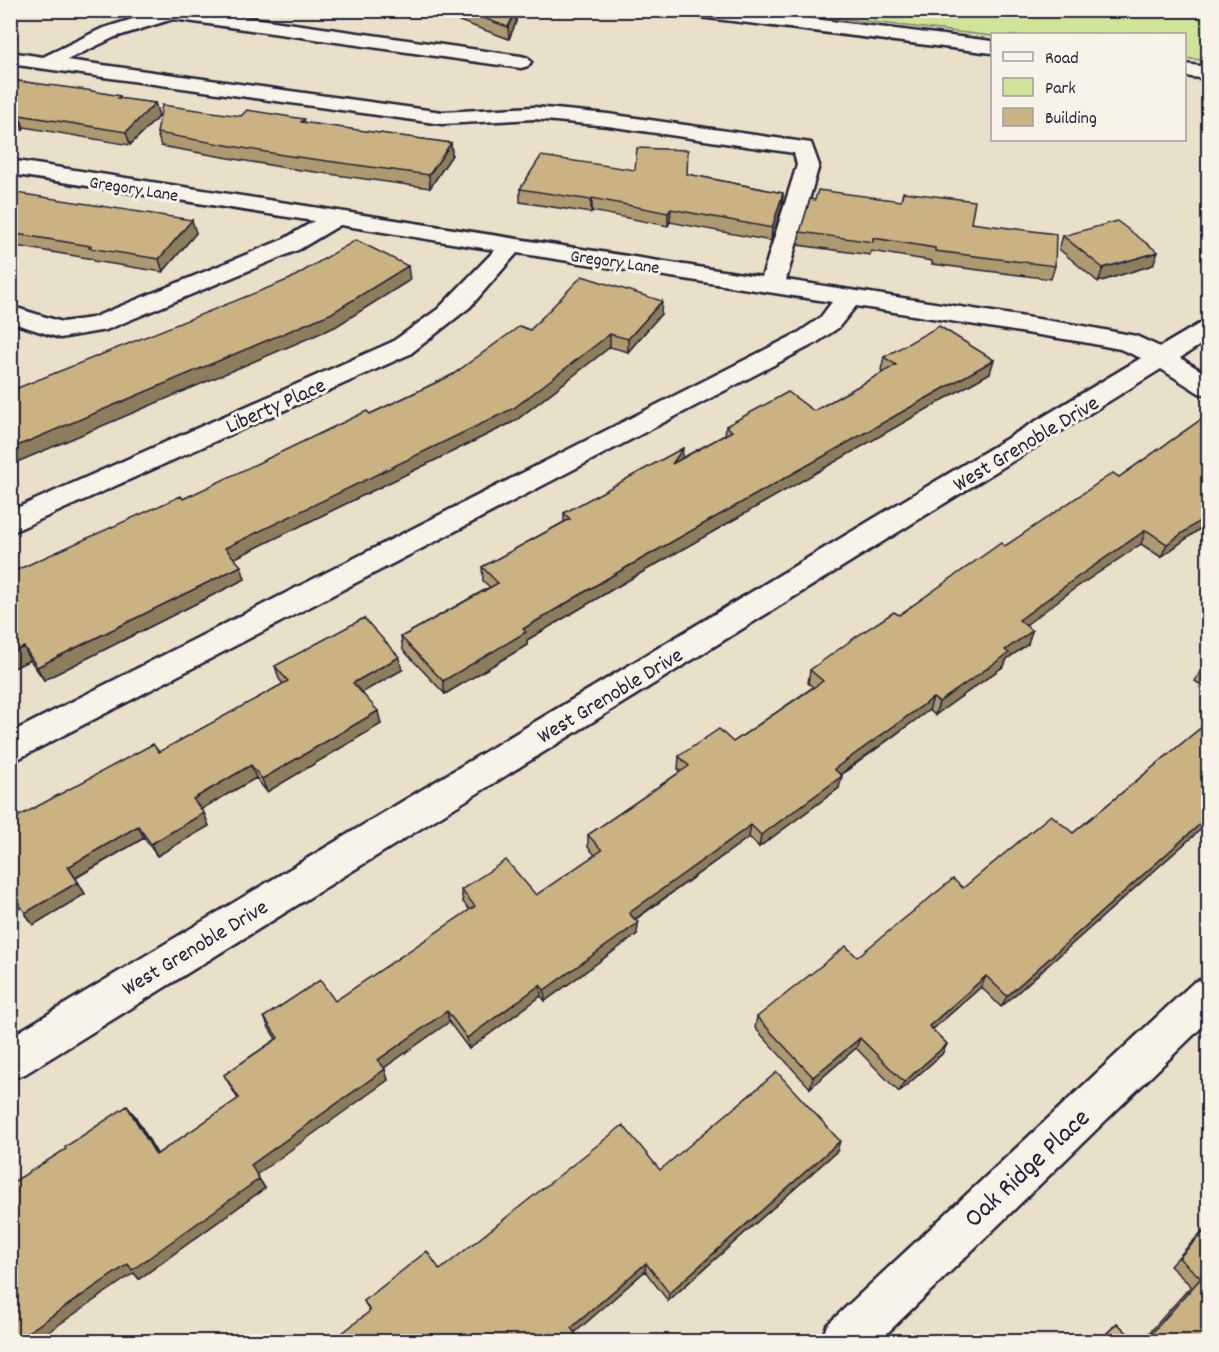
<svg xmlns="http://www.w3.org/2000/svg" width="1219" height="1352" viewBox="0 0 1219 1352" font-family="Dekko,sans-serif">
<rect width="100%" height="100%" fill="#eae0c9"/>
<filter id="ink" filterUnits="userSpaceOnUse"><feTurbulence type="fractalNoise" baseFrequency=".0167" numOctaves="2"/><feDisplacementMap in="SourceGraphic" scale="12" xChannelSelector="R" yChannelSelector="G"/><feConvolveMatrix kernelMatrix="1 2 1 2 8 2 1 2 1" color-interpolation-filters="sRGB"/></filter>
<g filter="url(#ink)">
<path fill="#d0e498" stroke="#79836a" stroke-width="1.5" d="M777 11H1208V61L1185 58 1184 34 992 36Z"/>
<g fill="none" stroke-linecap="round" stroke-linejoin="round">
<defs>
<path id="minor" d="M161 10H196L521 56 528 58 531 62 528 66 521 68 173 19 115 37 67 60 442 112 534 107 608 114 811 143 819 165 786 280 1083 326 1136 336 1160 347 1199 324 1208 321V340L1180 358 1208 375V395L1199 393 1161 369 25 1074 10 1079V1037L1141 358 1120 349 1083 342 856 306 838 328 816 343 10 763V733L798 333 820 318 832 302 517 253 470 307 410 354 10 533V511L392 342 438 309 495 250 340 225 300 249 106 330 60 338 10 322V306L62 322 92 318 284 239 314 221 10 174V160L762 277 797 165 794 153 608 126 534 119 442 124 10 64V52L43 57 101 29Z
M682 10H741L992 41V53L691 16Z
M1184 64 1208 67V79L1184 76Z
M1208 977V1021L878 1342H821L827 1325 1194 982Z"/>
</defs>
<use href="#minor" stroke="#22223b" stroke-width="5"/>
<use href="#minor" fill="#f7f3e8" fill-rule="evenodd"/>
</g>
<path fill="#ae9970" stroke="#22223b" stroke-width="1.5" d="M429 10H516V22L509 39Z
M10 80 120 96 121 99 155 103 159 116 130 145 24 127 23 130 10 128Z
M241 116 304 119 305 123 451 143 452 155 430 188 286 168 161 146 157 133Z
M635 170 687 174 783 193 782 206 771 241 670 222 668 226 592 211 591 213 520 202V189Z
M10 192 196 233 163 272 94 261 93 259 10 245Z
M815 200 901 201 971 223 1055 266 1051 279 932 264V261L871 251 870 255 798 245 800 232Z
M1063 236 1153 265 1098 282 1059 249Z
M661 314 628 352 610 347 515 421 235 558 245 579 44 680 30 660 10 670V573L183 499 370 414 452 375 530 330Z
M884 357 990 373 613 589 527 640V645L445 694 403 650 401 637 490 587 483 581 482 567 564 522V513L682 458 725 435 726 426 814 411 884 372 881 370Z
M1209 414V522L1161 557 1141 544 1071 591 1025 625 1028 644 1007 659 1004 666 935 715 929 710 841 775 839 788 759 847 749 837 635 920 638 923 637 934 545 1001 541 996 469 1049 449 1022 384 1068 388 1080 256 1174 265 1188 139 1279 134 1273 135 1116 157 1154 238 1099 224 1075 276 1039 269 1028 264 1017 335 1001 470 910 463 902 461 890 536 895 595 855 588 847V835L681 771 678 769 679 756 733 742 813 687 808 683 810 670 899 615 1005 546 1119 477Z
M1209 662V691L1195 681 1202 668Z
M275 666 402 670 362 692 381 724 267 792 256 778 201 809 204 813 209 826 157 856 144 838 76 878 85 894 33 925 25 913 159 752 283 684 279 679Z
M1209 721V822L1001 1007 981 987 932 1030 947 1044 942 1054 899 1092 856 1048 810 1088 755 1028 757 1017 857 957 963 888 1073 833Z
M837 1151 668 1301 645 1271 574 1333 370 1312 364 1301 440 1270 660 1170Z
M1209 1224V1341H1142L1191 1286 1170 1266Z
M1117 1323 1135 1341H1099Z"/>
<path fill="#8d7d5b" stroke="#22223b" stroke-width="1.5" d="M516 10V22L509 39 508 27Z
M155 103 159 116 130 145 126 132Z
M19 115 24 127 23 130 19 118Z
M451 143 452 155 430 188 429 175Z
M783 193 782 206 771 241 772 228Z
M592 198V211L591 213V200Z
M671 209 670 222 668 226V213Z
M192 220 196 233 163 272 159 259Z
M1158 252 1153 265 1098 282 1103 268Z
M408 266 410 280 335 327 10 465V449Z
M662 301 661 314 628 352V339Z
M610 334V347L515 421 229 561 225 548Z
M994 360 990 373 613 589 527 640V645L445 694 443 681 523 629 613 575Z
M683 448 682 462 672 464Z
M1209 514V522L1161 557 1167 544Z
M1146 530 1141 544 1071 591 1014 634 1019 620 1076 578Z
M241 566 245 579 44 680 37 667Z
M1032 631 1028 644 1007 659 1004 666 935 715 939 702 1005 650Z
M24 647 30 660 10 670V653Z
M399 657 402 670 356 696 353 683Z
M933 698 929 710 831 781 834 769Z
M378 711 381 724 267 792 262 779Z
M251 765 256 778 198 811 193 799Z
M842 776 839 788 759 847 761 835Z
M204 813 209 826 157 856 151 844Z
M1209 816V822L1001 1007 1007 996Z
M751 825 749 837 628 924 629 913Z
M138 826 144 838 75 878 68 867Z
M78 882 85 894 33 925 25 913Z
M14 895 22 907 10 914V897Z
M638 923 637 934 545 1001 544 990Z
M986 976 981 987 924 1037 929 1026Z
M540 985 541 996 469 1049 467 1038Z
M447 1011 449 1022 381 1070 378 1060Z
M860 1038 856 1048 810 1088 813 1077Z
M947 1044 942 1054 899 1092 904 1082Z
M385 1069 388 1080 256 1175 251 1165Z
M127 1106 135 1116 163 1164 156 1155Z
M840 1141 837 1151 668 1301 669 1293Z
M259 1179 265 1188 139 1279 134 1273 35 1341H15L128 1264Z
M646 1263 645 1271 572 1335 571 1328Z"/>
<path fill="#cab282" stroke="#22223b" stroke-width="1.5" d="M461 10H516L508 27Z
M10 80 87 90 120 96 118 98 155 103 126 132 19 115V118L10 116Z
M162 105 241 116 247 110 304 119 301 122 451 143 429 175 283 155 157 133Z
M637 148 688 150 687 174 783 193 772 228 671 209 668 213 592 198 591 200 520 189 541 156 635 170Z
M818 190 901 201 903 192 975 201 971 223 1056 234 1055 266 935 251V248L873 238V242L800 232 810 199 815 200Z
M10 192 192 220 159 259 89 248 91 246 10 233Z
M1117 221 1158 252 1103 268 1063 236Z
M356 240 408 266 332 313 10 449V391L290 279Z
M582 276 662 301 628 339 610 334 514 408 225 548 241 566 37 667 24 647 10 653V573L181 496 183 499 367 411 370 414 452 375 520 326 530 330Z
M939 326 994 360 613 575 523 629 526 632 443 681 401 637 498 583 482 567 570 519 564 513 683 448 672 464 732 431 726 426 788 392 814 411 896 365 884 357Z
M1209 414V514L1167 544 1146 530 1076 578 1019 620 1032 631 1005 650 1009 653 939 702 933 698 834 769 842 776 761 835 751 825 629 913 638 923 544 990 540 985 467 1038 447 1011 378 1060 385 1069 251 1165 259 1179 132 1270 128 1264 15 1341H10V1184L66 1149 65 1147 127 1106 156 1155 239 1098 224 1075 278 1038 264 1017 320 980 335 1001 475 906 461 890 506 860 536 895 602 850 588 835 689 766 679 756 719 729 733 742 823 681 810 670 857 636 894 612 899 615 1001 543 1005 546 1113 473 1119 477Z
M364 618 399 657 353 683 378 711 262 779 251 765 193 799 204 813 151 844 138 826 68 867 78 882 25 913 14 895 10 897V821L153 744 159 752 288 681 275 666Z
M1209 662V673L1202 668Z
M1209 721V816L1007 996 986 976 929 1026 947 1044 904 1082 860 1038 813 1077 757 1017 846 946 857 957 953 879 963 888 1051 815 1073 833Z
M777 1072 840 1141 669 1293 646 1263 571 1328 581 1341H332L370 1311 364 1301 427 1251 440 1270 623 1125 660 1170Z
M1209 1226V1341H1145L1201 1278 1179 1258Z
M1117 1323 1135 1341H1100Z"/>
</g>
<g text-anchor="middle" stroke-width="6" stroke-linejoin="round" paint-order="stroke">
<g font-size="18" fill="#22223b" stroke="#f7f3e8">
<text transform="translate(134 188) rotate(9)" y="6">Gregory Lane</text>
<text transform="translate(615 261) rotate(8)" y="6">Gregory Lane</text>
</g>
<g font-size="22" fill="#22223b" stroke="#f7f3e8">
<text transform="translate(275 404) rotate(-24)" y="8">Liberty Place</text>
<text transform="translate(1025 442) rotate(-31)" y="8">West Grenoble Drive</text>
<text transform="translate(609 694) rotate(-31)" y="8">West Grenoble Drive</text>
<text transform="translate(194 946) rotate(-31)" y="8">West Grenoble Drive</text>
</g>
<g font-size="27" fill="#22223b" stroke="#f7f3e8">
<text transform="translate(1026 1167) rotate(-43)" y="9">Oak Ridge Place</text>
</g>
</g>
<rect width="1219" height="1352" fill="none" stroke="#f7f3e8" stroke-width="36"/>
<rect x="18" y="18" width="1183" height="1316" fill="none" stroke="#22223b" stroke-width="2" filter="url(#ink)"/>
<rect x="991" y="33" width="195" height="108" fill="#f7f3e8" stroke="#a29fa3" stroke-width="1.5"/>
<rect x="1003" y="52" width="30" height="9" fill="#f7f3e8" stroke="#a29fa3" stroke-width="1.5"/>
<text x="1045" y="63" font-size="18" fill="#22223b">Road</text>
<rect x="1003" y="78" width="30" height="18" fill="#d0e498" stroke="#a29fa3" stroke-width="1.5"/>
<text x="1045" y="93" font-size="18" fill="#22223b">Park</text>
<rect x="1003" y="108" width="30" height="18" fill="#cab282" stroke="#a29fa3" stroke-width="1.5"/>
<text x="1045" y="123" font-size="18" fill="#22223b">Building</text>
</svg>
